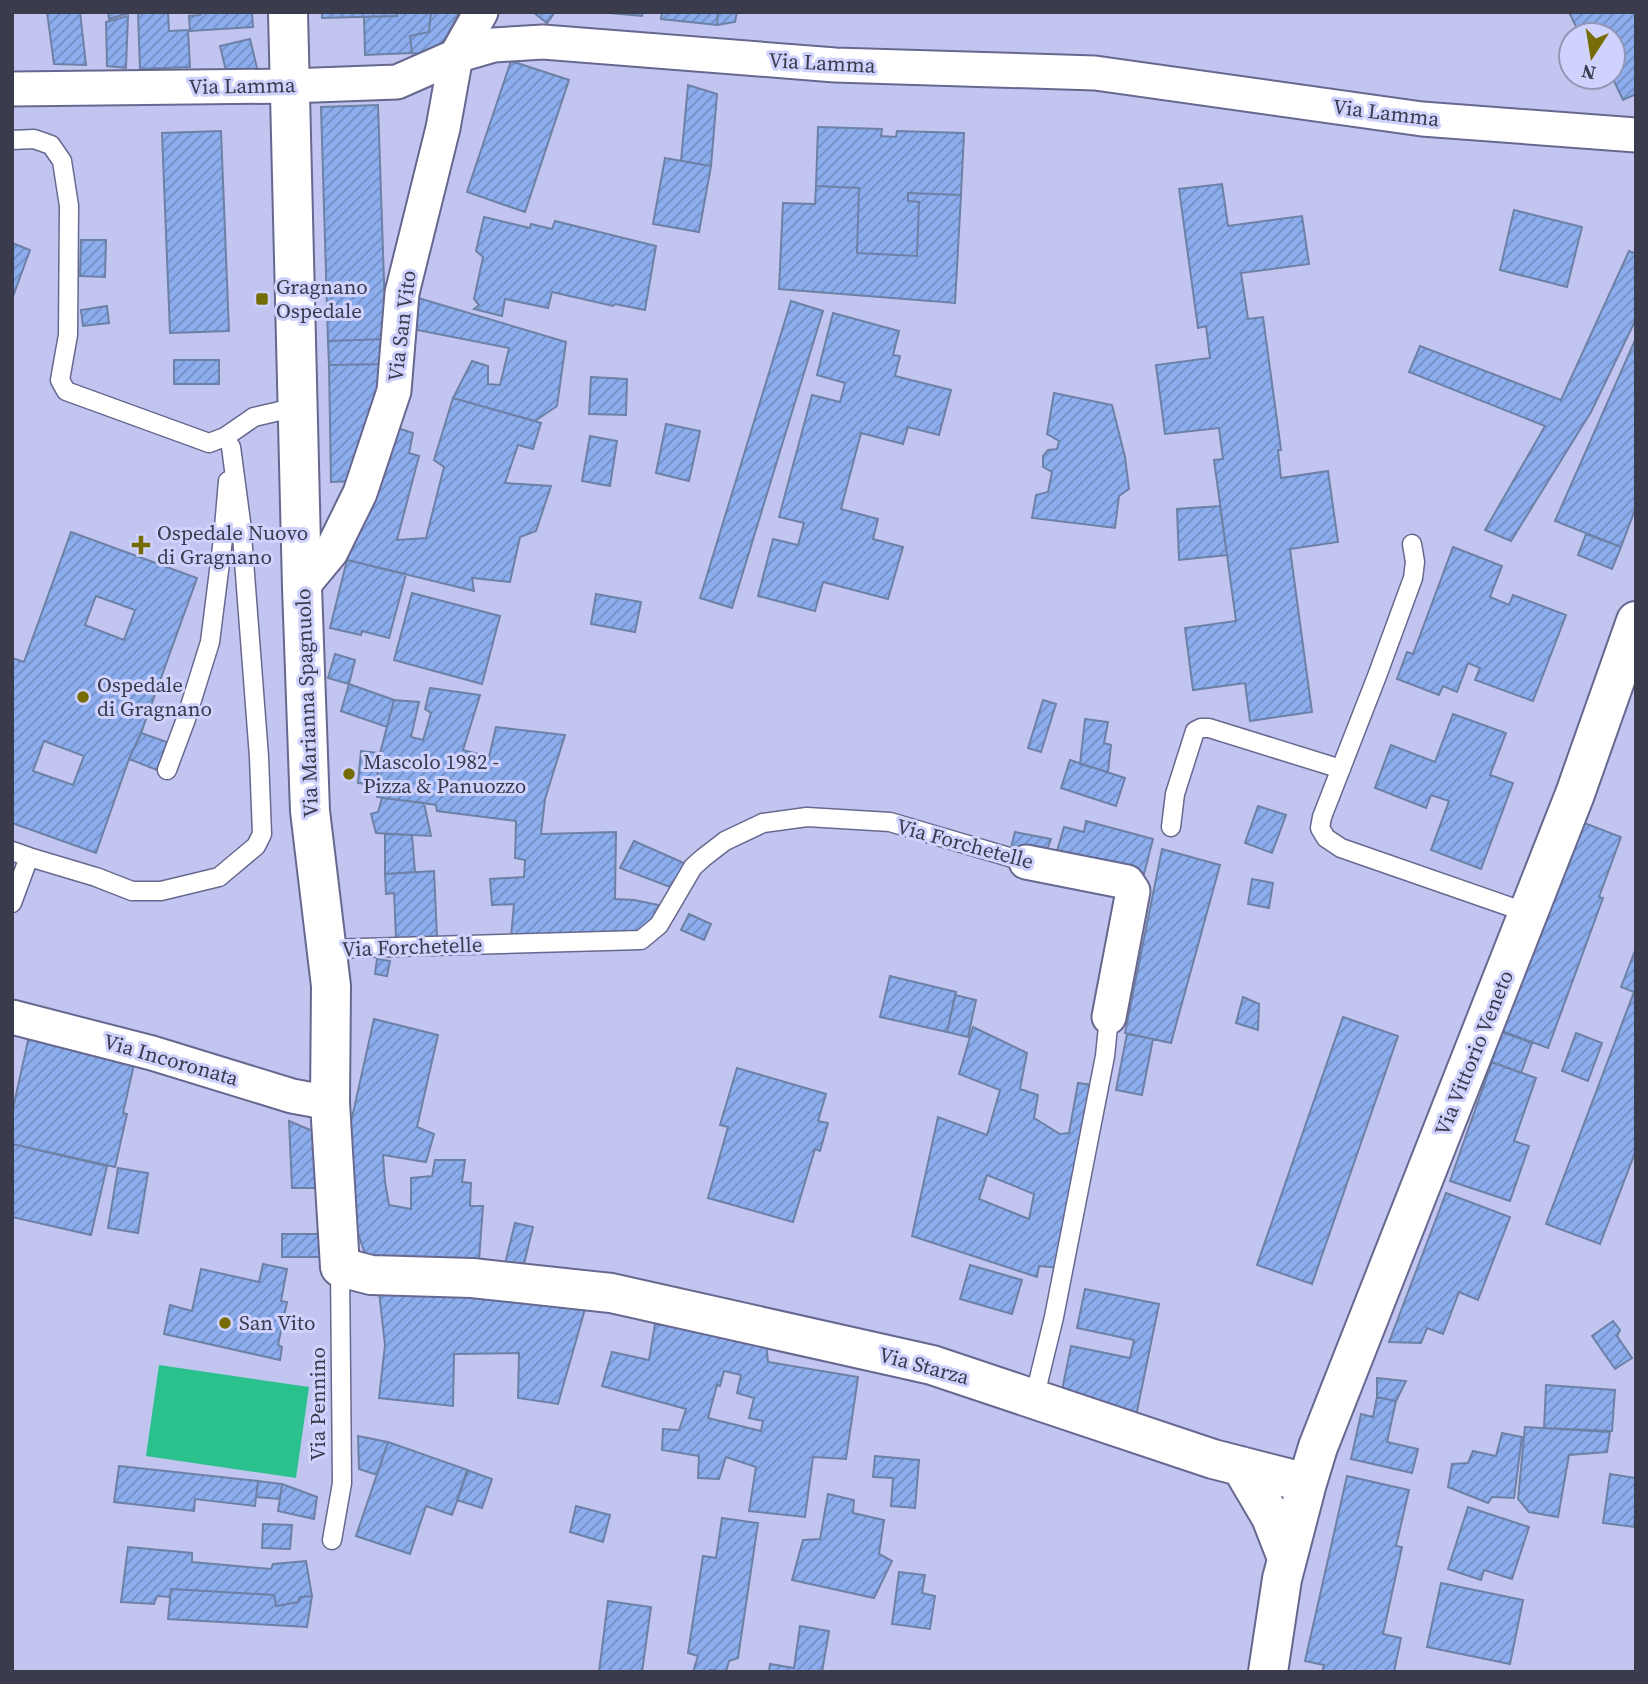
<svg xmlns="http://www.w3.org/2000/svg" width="1648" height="1684" viewBox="0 0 1648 1684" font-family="'Source Serif 4',serif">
<defs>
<pattern id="building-hatch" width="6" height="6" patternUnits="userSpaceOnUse" patternTransform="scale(1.75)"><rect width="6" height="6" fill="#8cadee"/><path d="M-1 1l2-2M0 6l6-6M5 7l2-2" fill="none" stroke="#738ec3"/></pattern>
</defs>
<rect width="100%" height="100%" fill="#c3c5f1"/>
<path fill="#2bc18c" d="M159 1365 309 1387 296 1478 146 1456Z"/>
<path fill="url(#building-hatch)" stroke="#6d80a6" stroke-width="2" fill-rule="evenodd" d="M47 12H80L86 65 54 64Z
M108 12H133L109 19Z
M138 12H168L169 31 188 30 190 67 140 69Z
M200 12H252L253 27 190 31 189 16 200 15Z
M322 12H397V16L322 18Z
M397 12H431L429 32 410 36 412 53 365 55 364 17 397 16Z
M431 12H460L436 55 412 53 410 36 429 32Z
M533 12H555L547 23Z
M598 12H643L642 16Z
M662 12H718L717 25 661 19Z
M718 12H737L735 22 717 25Z
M1569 12H1636V94L1623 100 1612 77 1616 74 1613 67V52L1615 51 1613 46V35H1580Z
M128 16 126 68 107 66 106 22Z
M250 39 257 68 227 75 220 46Z
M511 61 569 80 525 212 467 192Z
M688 85 717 94 711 166 681 161Z
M378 105 386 339 328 341 321 107Z
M818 127 882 129 881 136 896 137 897 131 964 133 961 195 908 193V201L919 202 917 256 857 253 859 188 816 186Z
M221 131 229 331 170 333 162 133Z
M665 158 711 166 699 232 653 224Z
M1222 184 1228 226 1302 216 1309 264 1241 273 1248 319 1263 317 1281 450H1278L1281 478 1328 471 1338 542 1290 549 1312 712 1250 721 1245 683 1193 690 1185 628 1236 621 1214 460 1223 459 1219 428 1165 434 1156 365 1210 358 1206 326 1198 328 1179 189Z
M816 186 859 188 857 253 917 256 919 202 908 201V193L961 195 955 303 779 289 783 203 815 204Z
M1514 210 1582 227 1567 287 1500 270Z
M484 217 530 228 531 224 552 229 555 221 656 246 645 310 615 304 613 306 552 292 548 308 505 299 502 316 474 309 479 305 474 299 483 257 476 251Z
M81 240H106L105 277 80 276Z
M12 243 30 250 12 299Z
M1629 251 1636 254V319L1591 412 1511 541 1485 530 1545 426 1409 372 1420 346 1561 400Z
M415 297 566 342 557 406 535 421 453 398 472 361 488 366V384L500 385 509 348 412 329Z
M791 301 823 311 732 608 700 598Z
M107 306 109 323 83 326 81 310Z
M833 313 899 331 893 355 900 356 895 376 951 390 939 435 908 427 903 444 861 433 841 509 878 519 873 539 903 547 888 599 823 582 815 611 758 596 773 539 798 545 804 523 779 517 812 395 840 402 845 383 817 375Z
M1636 338V507L1621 547 1555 521Z
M386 339 389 364 329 365 328 341Z
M174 360H219V384H174Z
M389 364 357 481 331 482 329 365Z
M591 377 627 379 626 415 589 414Z
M1054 393 1112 405 1125 457 1129 489 1119 496 1115 528 1032 518 1036 495 1048 492 1052 472 1043 467V456L1048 450 1057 449 1059 441 1047 434Z
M453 398 541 423 533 449 518 445 505 483 551 486 536 531 520 537 510 582 472 578 474 591 347 560 391 426 413 433 409 453 419 456 397 540 426 538 444 467 434 460Z
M666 424 700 431 689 481 656 473Z
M590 436 617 441 610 486 582 481Z
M1220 506 1227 555 1179 560 1177 509Z
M71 532 197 578 141 733 129 759 96 853 12 823V658L24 662ZM96 596 135 610 124 640 85 625ZM44 741 84 756 73 785 33 771Z
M1586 534 1621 547 1612 569 1578 555Z
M1453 547 1502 566 1490 597 1509 605 1513 595 1566 615 1533 701 1475 680 1480 668 1468 663 1457 692 1443 686 1439 695 1397 679 1407 652 1413 654Z
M347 560 406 574 389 638 362 631 361 635 330 628Z
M412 593 500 616 482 684 394 660Z
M596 594 641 602 635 632 591 624Z
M335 654 355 660 349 684 328 678Z
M349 684 394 700 387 727 341 711Z
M430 688 480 695 463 750 489 757 496 727 565 735 545 799 541 834 616 832 615 899 634 900 668 907 654 934 511 937 514 904 492 905 490 879 524 877 525 860 515 858 516 821 437 811 436 805 377 797 378 761 394 700 419 702 411 737 423 740 431 713 425 709Z
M1043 700 1056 704 1041 752 1028 748Z
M1453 714 1506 733 1490 775 1513 783 1481 869 1431 850 1449 801 1431 795 1426 808 1375 788 1391 745 1435 762Z
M1085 719 1108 722 1104 743 1111 745 1108 772 1080 764Z
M141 733 167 742 157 770 129 759Z
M361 751 380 753 378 761 377 785 358 783Z
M1070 760 1125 778 1116 806 1061 788Z
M382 798 424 803 431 836 376 833 371 814 378 812Z
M1258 806 1286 815 1272 853 1245 843Z
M1086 821 1153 839 1144 874 1057 851 1064 827 1084 832Z
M1579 821 1621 837 1599 897 1603 898 1548 1048 1502 1031Z
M1015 832 1051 839 1045 855 1011 848Z
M385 834 412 835 415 872 385 874Z
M634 841 693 867 678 890 620 868Z
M1162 849 1220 865 1171 1043 1125 1033Z
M434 871 437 937 396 938 394 893 386 894 385 874Z
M1252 879 1273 883 1269 908 1248 904Z
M689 914 711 924 704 940 681 930Z
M1636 948V1150L1600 1244 1546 1224 1634 992 1621 987Z
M377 959 390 961 387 976 375 974Z
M890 976 956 992 947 1032 880 1017Z
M955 995 976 1000 968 1037 947 1032Z
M1243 997 1259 1004 1258 1030 1236 1023Z
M1343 1017 1398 1036 1312 1284 1257 1265Z
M374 1019 438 1035 417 1127 434 1134 426 1162 383 1155 385 1182 389 1205 411 1209V1178L432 1176 435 1160H465L462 1182 471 1183 470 1206H483L479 1260 366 1257 354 1221 349 1131Z
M973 1027 1027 1053 1020 1089 1038 1095 1034 1118 1060 1134 1069 1133 1078 1083 1106 1087 1060 1268 1039 1266 1037 1277 912 1236 938 1117 987 1135 1000 1090 959 1074ZM987 1175 1034 1194 1029 1219 979 1199Z
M1502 1032 1532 1043 1521 1073 1491 1062Z
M1576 1033 1602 1043 1588 1081 1562 1071Z
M1127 1034 1153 1039 1142 1095 1116 1090Z
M29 1036 135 1060 123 1113 127 1114 115 1167 12 1144V1113Z
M1492 1062 1536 1078 1514 1141 1529 1146 1510 1201 1450 1181Z
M737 1068 826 1094 818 1121 828 1123 820 1151 815 1149 793 1222 708 1198 728 1127 720 1125Z
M289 1121 320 1134 323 1188H292Z
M12 1144 107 1166 91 1235 12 1217Z
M118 1168 148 1173 138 1233 108 1228Z
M1446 1193 1510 1217 1478 1300 1459 1292 1443 1334 1427 1328 1421 1343 1389 1342Z
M515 1223 533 1227 523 1268 505 1264Z
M282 1234H322V1257H282Z
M263 1264 287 1269 281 1301 287 1302 278 1345 282 1347 280 1360 164 1334 170 1305 192 1311 201 1269 259 1282Z
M970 1265 1022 1280 1012 1314 960 1299Z
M1085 1289 1159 1304 1135 1421 1060 1400 1071 1346 1130 1358 1134 1340 1077 1328Z
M379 1292 535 1297 585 1309 558 1404 518 1398 519 1353 454 1354 453 1406 379 1398 385 1345Z
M1613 1321 1620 1330 1617 1336 1632 1358 1615 1369 1592 1336Z
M655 1324 766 1342 768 1362 858 1377 846 1459 813 1457 805 1517 749 1511 756 1467 726 1457 719 1479 698 1478 699 1456 662 1450 663 1429 679 1430 686 1409 602 1386 612 1352 649 1360ZM724 1371 741 1375 737 1393 754 1398 749 1418 763 1421 761 1431 708 1418 717 1385 720 1386Z
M1377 1378 1406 1381 1396 1401 1377 1397Z
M1546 1385 1615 1390 1612 1431 1544 1428Z
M1377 1397 1396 1401 1387 1442 1418 1449 1412 1473 1351 1459 1361 1414 1373 1417Z
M1525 1427 1610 1432 1607 1452 1569 1455 1558 1517 1529 1512 1518 1499Z
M1502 1433 1522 1437 1514 1498 1492 1497 1488 1503 1448 1487 1452 1464 1468 1463 1473 1451 1496 1456Z
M358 1436 388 1442 377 1475 359 1469Z
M388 1442 468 1470 452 1515 426 1506 410 1554 356 1536Z
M875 1456 919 1460 915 1508 891 1506 893 1478 873 1477Z
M119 1466 258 1481 255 1506 195 1499 194 1511 114 1502Z
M467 1470 492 1479 482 1508 457 1500Z
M1610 1474 1636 1478V1512L1634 1527 1603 1523Z
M1347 1476 1409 1490 1396 1546 1402 1547 1383 1634 1401 1638 1394 1672H1322L1324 1665 1305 1661Z
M258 1481 282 1484 280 1499 256 1497Z
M282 1484 317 1497 314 1519 278 1511Z
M828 1494 854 1500 853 1513 884 1520 879 1554 892 1561 874 1598 792 1580 803 1540 820 1539Z
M576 1506 610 1515 603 1542 570 1532Z
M1468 1507 1529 1527 1512 1579 1484 1570 1481 1580 1448 1569Z
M722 1518 758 1523 738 1658 729 1661 726 1672 710 1670V1672H693L698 1656 688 1653 703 1556 716 1558Z
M263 1524 292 1525 290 1549 262 1548Z
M128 1547 192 1553V1562L271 1569 273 1564 306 1561 312 1596 300 1597 298 1602 276 1606 274 1595 171 1589 170 1597 157 1596 154 1604 121 1602Z
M899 1572 925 1575 922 1593 935 1596 930 1629 892 1624Z
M1441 1583 1523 1600 1510 1664 1427 1647Z
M171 1589 274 1595 276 1606 298 1602 300 1597 312 1596 307 1627 168 1619Z
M608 1601 651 1607 642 1672H599Z
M800 1626 829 1631 822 1672H769L770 1664 794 1668Z"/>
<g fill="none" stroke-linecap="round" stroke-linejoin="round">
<defs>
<path id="lane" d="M12 140 34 139 51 145 62 161 69 206 68 335 60 380 66 391 209 443 225 437 254 417 297 407
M1412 544 1415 562 1413 578 1377 676 1322 817 1320 828 1326 838 1341 848 1528 913
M167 770 186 719 210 642 223 539 228 481
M1171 827 1175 794 1195 731 1201 728H1209L1341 769
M12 851 29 857
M12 903 29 857 96 877 132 891H161L219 877 256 846 262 834 259 757 241 522 231 447
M327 949 641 940 659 925 693 867 703 858 725 841 763 823 807 817 890 822 1026 862
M1034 1399 1054 1317 1105 1056 1109 1017
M332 1540 342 1483 340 1267"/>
<path id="street" d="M12 89 289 86 397 82 456 56 494 45 543 42 835 65 1095 73 1422 119 1636 135
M302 587 331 552 360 493 394 391 402 293 443 128 456 56 481 12
M1026 862 1127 882 1133 891 1109 1017
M12 1017 152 1053 292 1096 330 1103"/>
<path id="secondary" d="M288 12 302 587 310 811 331 986 330 1103 340 1267 371 1275 472 1278 611 1293 932 1365 1213 1459 1307 1483 1282 1579 1268 1672
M1241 1466 1271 1517 1287 1558
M1307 1483 1318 1447 1575 794 1636 621"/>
</defs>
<use href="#lane" stroke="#67688f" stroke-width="21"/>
<use href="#street" stroke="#67688f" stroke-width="37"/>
<use href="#secondary" stroke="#67688f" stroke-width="42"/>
<use href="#lane" stroke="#fff" stroke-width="18"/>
<use href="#street" stroke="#fff" stroke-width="33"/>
<use href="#secondary" stroke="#fff" stroke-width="38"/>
</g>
<g fill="#756c06" stroke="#d0d2fe" stroke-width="2.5">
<rect x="255" y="292" width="14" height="14" rx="3.5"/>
<path d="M137.5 534.5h7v7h7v7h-7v7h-7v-7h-7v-7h7z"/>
<circle cx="83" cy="697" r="7"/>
<circle cx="349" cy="774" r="7"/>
<circle cx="225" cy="1323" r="7"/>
</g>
<g text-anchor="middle" stroke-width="6" stroke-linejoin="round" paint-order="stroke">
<g font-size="21" fill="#3a3b4d" stroke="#d0d2fe">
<text transform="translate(822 63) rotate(3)" y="7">Via Lamma</text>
<text transform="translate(242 86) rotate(-1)" y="7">Via Lamma</text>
<text transform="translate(1386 113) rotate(7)" y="7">Via Lamma</text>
<text transform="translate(402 326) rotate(-83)" y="7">Via San Vito</text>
<text transform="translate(307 703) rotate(-92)" y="7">Via Marianna Spagnuolo</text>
<text transform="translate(965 844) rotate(15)" y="7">Via Forchetelle</text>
<text transform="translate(412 947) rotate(-2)" y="7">Via Forchetelle</text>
<text transform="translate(1474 1053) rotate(-68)" y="7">Via Vittorio Veneto</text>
<text transform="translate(171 1060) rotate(16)" y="7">Via Incoronata</text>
<text transform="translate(924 1366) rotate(15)" y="7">Via Starza</text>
<text transform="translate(318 1404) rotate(-90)" y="7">Via Pennino</text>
</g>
<g font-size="21" fill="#3a3b4d" stroke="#d0d2fe" text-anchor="start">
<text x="276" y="294">Gragnano<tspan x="276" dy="24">Ospedale</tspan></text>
<text x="157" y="540">Ospedale Nuovo<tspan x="157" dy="24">di Gragnano</tspan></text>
<text x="97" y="692">Ospedale<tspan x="97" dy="24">di Gragnano</tspan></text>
<text x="363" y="769">Mascolo 1982 -<tspan x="363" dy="24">Pizza &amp; Panuozzo</tspan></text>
<text x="239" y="1330">San Vito</text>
</g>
</g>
<rect width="1648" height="1684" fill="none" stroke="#3a3b4d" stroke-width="28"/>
<g transform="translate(1592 56) rotate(192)"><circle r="33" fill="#d0d2fe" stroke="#9496b7" stroke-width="2"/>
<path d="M0-5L12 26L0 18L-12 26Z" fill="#756c06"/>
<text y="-10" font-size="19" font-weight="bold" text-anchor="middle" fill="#3a3b4d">N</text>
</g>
</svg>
